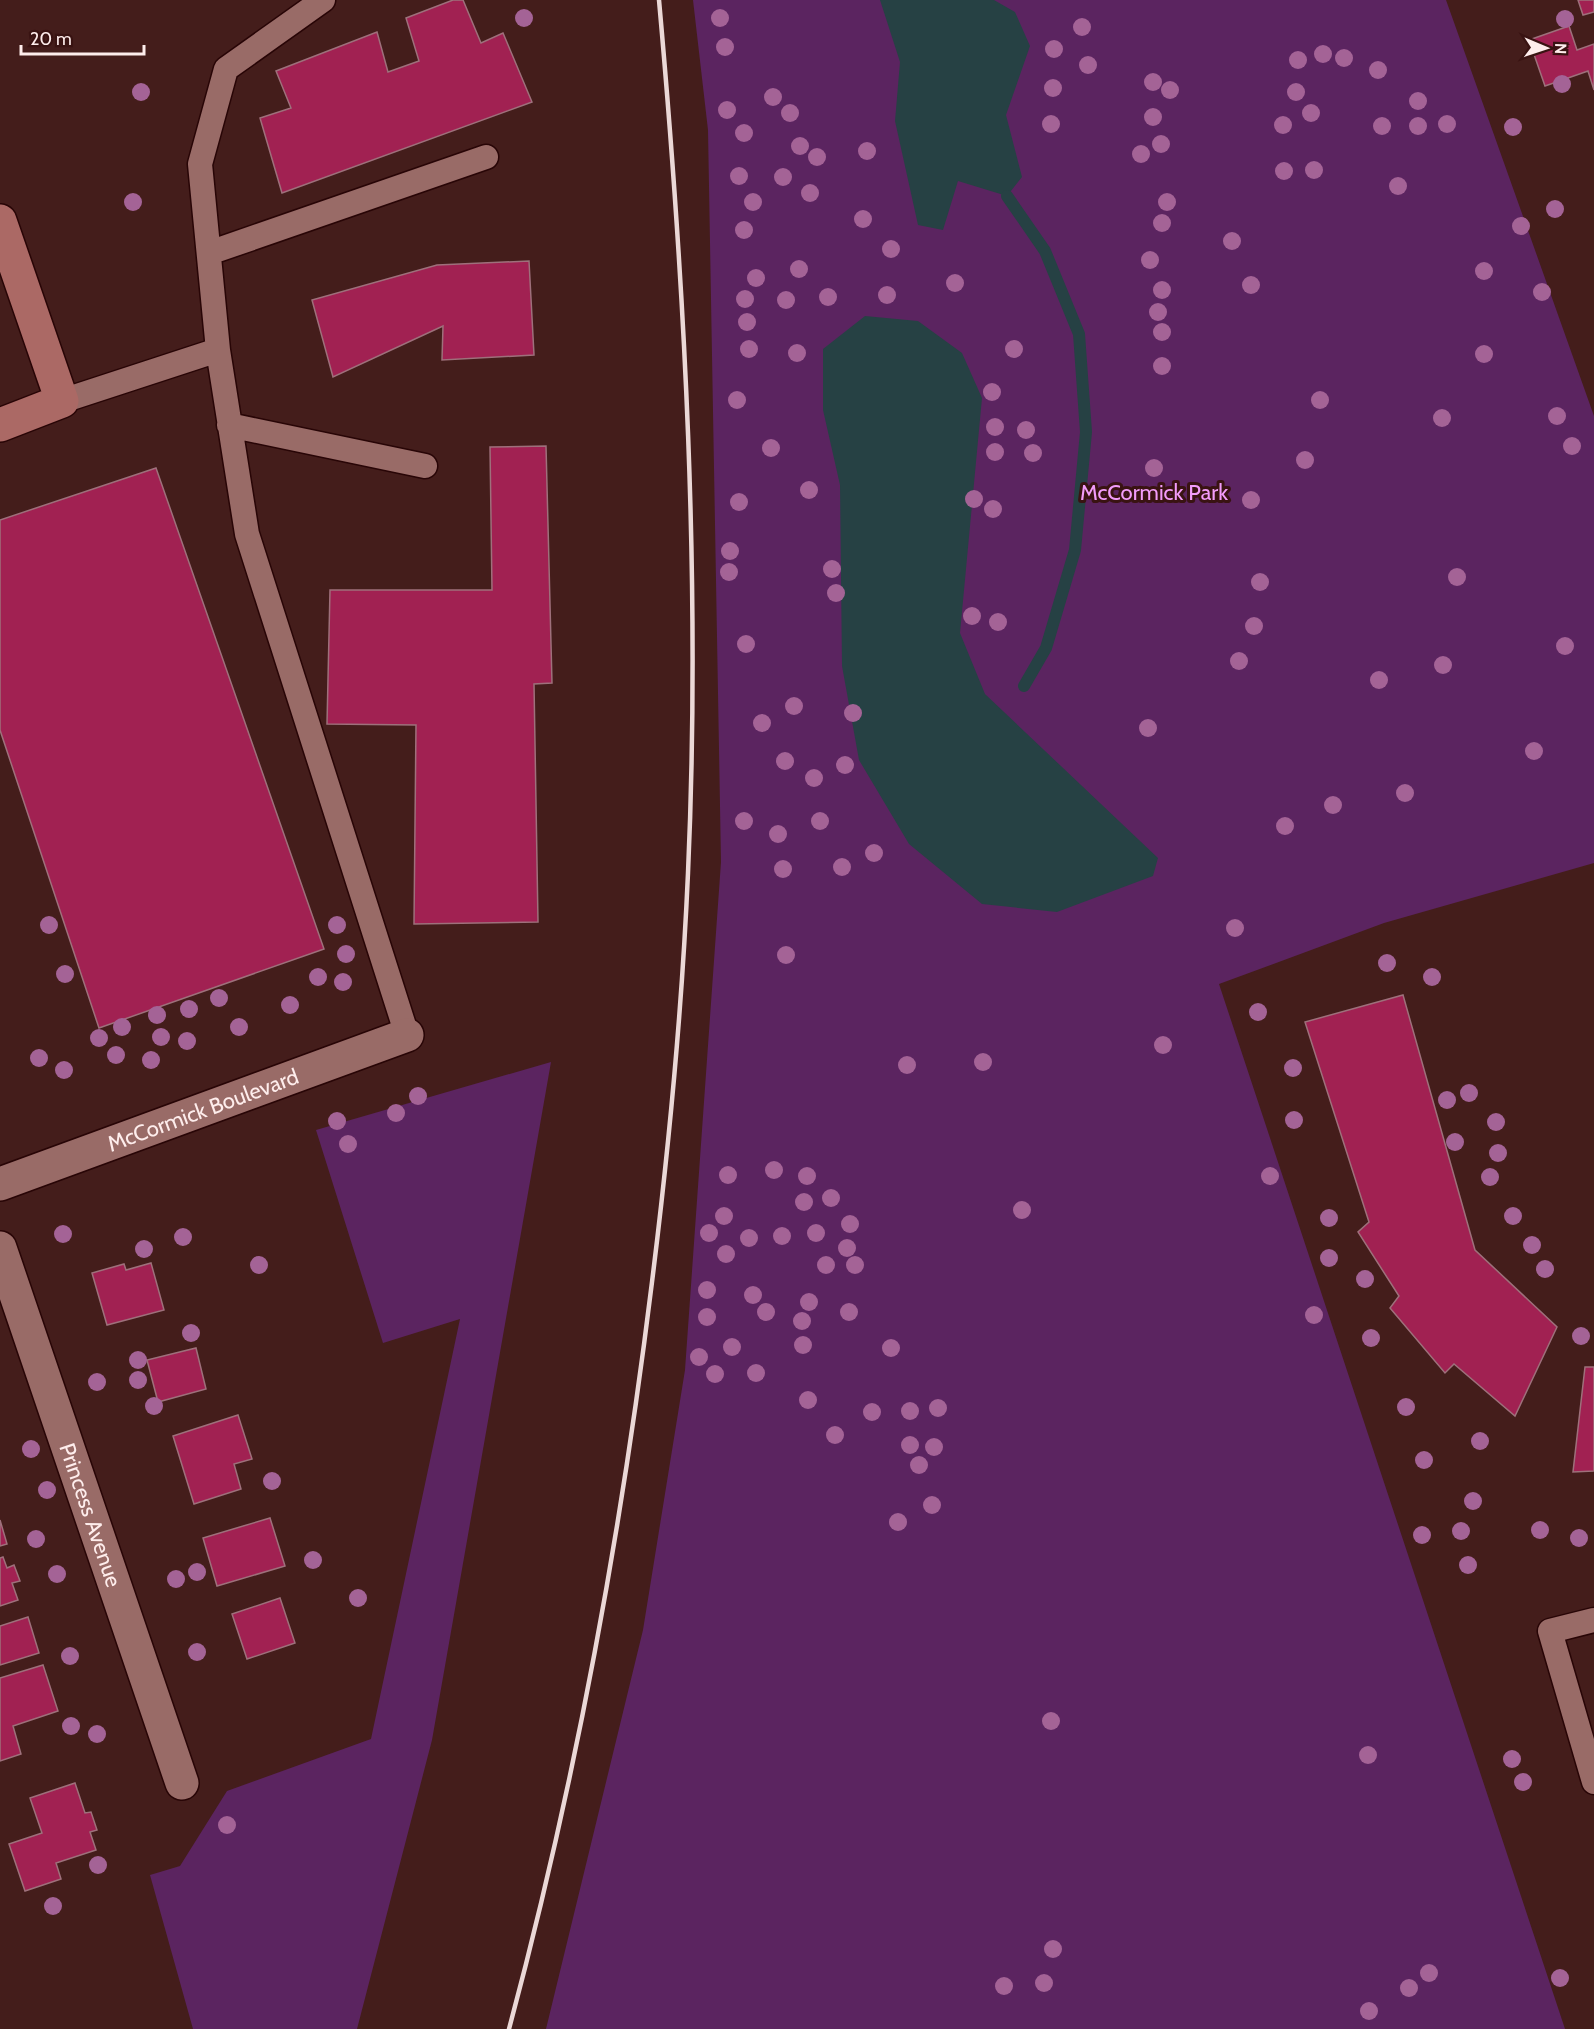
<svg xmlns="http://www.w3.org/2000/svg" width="1594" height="2029" viewBox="0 0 1594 2029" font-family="Cabin,sans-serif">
<rect width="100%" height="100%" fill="#441d1b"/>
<path fill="#5b2460" d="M693 0H1446L1594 416V863L1384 923 1219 984 1565 2029H546L643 1630 685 1370 721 862 708 130Z
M551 1062 432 1740 357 2029H193L150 1875 180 1866 227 1791 371 1739 460 1319 383 1343 316 1130Z"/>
<path fill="#264144" d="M880 0H994L1015 12 1030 46 1006 115 1022 177 1007 196 958 181 943 230 918 225 895 121 900 62Z
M865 316 918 321 962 353 982 398 960 633 985 694 1158 858 1153 876 1057 912 982 904 909 844 859 760 842 666 840 485 823 410V349Z"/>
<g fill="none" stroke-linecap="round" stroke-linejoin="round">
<path stroke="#264144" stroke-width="12" d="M1007 196 1045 251 1079 334 1086 432 1075 550 1046 648 1024 686"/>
</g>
<path fill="#a12152" stroke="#9e707b" stroke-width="1.5" d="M453 0H463L481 43 503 33 532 102 282 193 260 118 291 108 276 71 377 32 388 72 419 61 406 18Z
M1578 0H1594V12L1583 15Z
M1569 26 1577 50 1594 44V90L1588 71 1545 86 1529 40Z
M529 261 534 355 442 360 443 326 333 377 312 300 437 265Z
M546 446 552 683 534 684 538 922 414 924 416 725 327 724 330 590H492L490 447Z
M156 468 324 949 99 1028 0 730V520Z
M1403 995 1475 1250 1557 1327 1515 1416 1454 1364 1445 1373 1390 1308 1399 1296 1358 1232 1369 1222 1305 1022Z
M151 1263 164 1310 107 1325 92 1273 124 1264 126 1270Z
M196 1348 206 1389 158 1402 147 1360Z
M1585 1367H1594V1471L1573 1472Z
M238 1415 252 1459 234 1464 241 1489 194 1504 173 1436Z
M270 1518 285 1566 217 1586 203 1538Z
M0 1520 7 1544 0 1546Z
M3 1557 7 1568 14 1565 20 1581 12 1583 18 1600 0 1606V1558Z
M280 1598 295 1643 247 1659 232 1614Z
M28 1617 39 1653 0 1665V1626Z
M43 1665 58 1711 13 1726 21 1754 0 1761V1678Z
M75 1783 85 1813 91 1812 97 1830 90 1832 96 1850 56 1863 61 1879 25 1891 9 1844 42 1833 30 1798Z"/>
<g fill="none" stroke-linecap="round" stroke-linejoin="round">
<defs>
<path id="lane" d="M209 253 486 157
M218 350 200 164 226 69 323 0
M62 401 218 350 247 534 407 1035
M229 425 425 466
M1594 1620 1550 1631 1594 1782"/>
<g id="street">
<path id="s1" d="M0 1184 407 1035"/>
<path id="s2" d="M0 1248 182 1783"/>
</g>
<path id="secondary" d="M0 221 62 401 0 425"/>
</defs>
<use href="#lane" stroke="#280506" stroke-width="27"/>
<use href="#street" stroke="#280506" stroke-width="36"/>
<use href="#secondary" stroke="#280506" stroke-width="36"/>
<use href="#lane" stroke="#996b67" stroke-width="24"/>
<use href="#street" stroke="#996b67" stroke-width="33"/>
<use href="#secondary" stroke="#ab6965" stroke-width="33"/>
<path stroke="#ebd8d7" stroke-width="4.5" d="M509 2029C575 1784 621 1534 652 1282 669 1146 682 1010 688 873 701 582 685 290 659 0"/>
</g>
<g fill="#a46396">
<circle cx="524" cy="18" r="9"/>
<circle cx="720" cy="18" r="9"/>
<circle cx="1565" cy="19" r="9"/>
<circle cx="1082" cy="27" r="9"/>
<circle cx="725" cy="47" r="9"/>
<circle cx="1054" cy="49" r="9"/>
<circle cx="1323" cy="54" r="9"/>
<circle cx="1344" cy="58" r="9"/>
<circle cx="1298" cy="60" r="9"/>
<circle cx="1088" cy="65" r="9"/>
<circle cx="1378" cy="70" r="9"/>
<circle cx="1153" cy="82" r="9"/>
<circle cx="1562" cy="84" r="9"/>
<circle cx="1053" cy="88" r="9"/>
<circle cx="1170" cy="90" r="9"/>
<circle cx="141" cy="92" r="9"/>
<circle cx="1296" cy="92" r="9"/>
<circle cx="773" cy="97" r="9"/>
<circle cx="1418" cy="101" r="9"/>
<circle cx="727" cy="110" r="9"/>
<circle cx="790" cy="113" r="9"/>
<circle cx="1311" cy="113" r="9"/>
<circle cx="1153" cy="117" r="9"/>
<circle cx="1051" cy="124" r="9"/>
<circle cx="1447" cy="124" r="9"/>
<circle cx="1283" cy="125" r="9"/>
<circle cx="1382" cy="126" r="9"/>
<circle cx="1418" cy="126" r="9"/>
<circle cx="1513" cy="127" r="9"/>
<circle cx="744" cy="133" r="9"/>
<circle cx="1161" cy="144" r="9"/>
<circle cx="800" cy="146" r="9"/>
<circle cx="867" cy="151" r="9"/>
<circle cx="1141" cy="154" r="9"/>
<circle cx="817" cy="157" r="9"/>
<circle cx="1314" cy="170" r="9"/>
<circle cx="1284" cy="171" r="9"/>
<circle cx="739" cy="176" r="9"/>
<circle cx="783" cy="177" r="9"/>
<circle cx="1398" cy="186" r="9"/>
<circle cx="810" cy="193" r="9"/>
<circle cx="133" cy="202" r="9"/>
<circle cx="753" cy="202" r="9"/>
<circle cx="1167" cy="202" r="9"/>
<circle cx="1555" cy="209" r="9"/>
<circle cx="863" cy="219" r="9"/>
<circle cx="1162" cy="223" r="9"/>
<circle cx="1521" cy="226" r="9"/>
<circle cx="744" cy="230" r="9"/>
<circle cx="1232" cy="241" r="9"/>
<circle cx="891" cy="249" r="9"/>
<circle cx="1150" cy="260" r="9"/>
<circle cx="799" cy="269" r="9"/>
<circle cx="1484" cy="271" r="9"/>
<circle cx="756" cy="278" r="9"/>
<circle cx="955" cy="283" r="9"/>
<circle cx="1251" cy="285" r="9"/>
<circle cx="1162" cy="290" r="9"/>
<circle cx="1542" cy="292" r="9"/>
<circle cx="887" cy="295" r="9"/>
<circle cx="828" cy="297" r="9"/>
<circle cx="745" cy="299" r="9"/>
<circle cx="786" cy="300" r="9"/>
<circle cx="1158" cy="312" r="9"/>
<circle cx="747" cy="322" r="9"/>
<circle cx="1162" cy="332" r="9"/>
<circle cx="749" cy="349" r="9"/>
<circle cx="1014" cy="349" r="9"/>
<circle cx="797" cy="353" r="9"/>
<circle cx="1484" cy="354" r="9"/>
<circle cx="1162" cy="366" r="9"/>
<circle cx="992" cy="392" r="9"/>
<circle cx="737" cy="400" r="9"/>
<circle cx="1320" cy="400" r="9"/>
<circle cx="1557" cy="416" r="9"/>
<circle cx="1442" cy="418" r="9"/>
<circle cx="995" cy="427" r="9"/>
<circle cx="1026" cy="430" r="9"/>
<circle cx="1572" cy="446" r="9"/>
<circle cx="771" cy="448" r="9"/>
<circle cx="995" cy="452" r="9"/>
<circle cx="1033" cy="453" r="9"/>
<circle cx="1305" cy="460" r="9"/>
<circle cx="1154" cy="468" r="9"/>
<circle cx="809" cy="490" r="9"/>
<circle cx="974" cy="499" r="9"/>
<circle cx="1251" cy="500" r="9"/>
<circle cx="739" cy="502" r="9"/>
<circle cx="993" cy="509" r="9"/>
<circle cx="730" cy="551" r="9"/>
<circle cx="832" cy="569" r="9"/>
<circle cx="729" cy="572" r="9"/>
<circle cx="1457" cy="577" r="9"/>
<circle cx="1260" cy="582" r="9"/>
<circle cx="836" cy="593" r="9"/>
<circle cx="972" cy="616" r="9"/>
<circle cx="998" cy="622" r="9"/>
<circle cx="1254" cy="626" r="9"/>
<circle cx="746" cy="644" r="9"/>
<circle cx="1565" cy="646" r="9"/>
<circle cx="1239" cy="661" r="9"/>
<circle cx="1443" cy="665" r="9"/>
<circle cx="1379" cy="680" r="9"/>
<circle cx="794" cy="706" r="9"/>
<circle cx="853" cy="713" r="9"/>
<circle cx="762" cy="723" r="9"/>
<circle cx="1148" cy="728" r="9"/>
<circle cx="1534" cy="751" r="9"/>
<circle cx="785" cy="761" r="9"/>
<circle cx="845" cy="765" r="9"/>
<circle cx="814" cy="778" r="9"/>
<circle cx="1405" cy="793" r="9"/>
<circle cx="1333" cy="805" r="9"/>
<circle cx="744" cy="821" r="9"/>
<circle cx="820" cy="821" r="9"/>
<circle cx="1285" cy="826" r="9"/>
<circle cx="778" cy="834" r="9"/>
<circle cx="874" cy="853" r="9"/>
<circle cx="842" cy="867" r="9"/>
<circle cx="783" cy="869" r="9"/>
<circle cx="49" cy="925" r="9"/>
<circle cx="337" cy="925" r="9"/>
<circle cx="1235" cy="928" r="9"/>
<circle cx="346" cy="954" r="9"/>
<circle cx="786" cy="955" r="9"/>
<circle cx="1387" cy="963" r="9"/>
<circle cx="65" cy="974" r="9"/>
<circle cx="318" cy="977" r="9"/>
<circle cx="1432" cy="977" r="9"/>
<circle cx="343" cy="982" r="9"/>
<circle cx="219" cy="998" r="9"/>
<circle cx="290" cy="1005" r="9"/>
<circle cx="189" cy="1009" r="9"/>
<circle cx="1258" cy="1012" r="9"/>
<circle cx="157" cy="1015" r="9"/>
<circle cx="122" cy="1027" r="9"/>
<circle cx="239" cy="1027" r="9"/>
<circle cx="161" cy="1037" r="9"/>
<circle cx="99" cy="1038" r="9"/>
<circle cx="187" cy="1041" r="9"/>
<circle cx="1163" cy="1045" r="9"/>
<circle cx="116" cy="1055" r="9"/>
<circle cx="39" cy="1058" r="9"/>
<circle cx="151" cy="1060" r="9"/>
<circle cx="983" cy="1062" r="9"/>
<circle cx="907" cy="1065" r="9"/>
<circle cx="1293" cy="1068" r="9"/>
<circle cx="64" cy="1070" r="9"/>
<circle cx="1469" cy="1093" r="9"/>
<circle cx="418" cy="1096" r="9"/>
<circle cx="1447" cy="1100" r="9"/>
<circle cx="396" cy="1113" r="9"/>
<circle cx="1294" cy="1120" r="9"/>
<circle cx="337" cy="1121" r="9"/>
<circle cx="1496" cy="1122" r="9"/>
<circle cx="1455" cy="1142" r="9"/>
<circle cx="348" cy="1144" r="9"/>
<circle cx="1498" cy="1153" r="9"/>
<circle cx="774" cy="1170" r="9"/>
<circle cx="728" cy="1175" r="9"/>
<circle cx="807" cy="1176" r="9"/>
<circle cx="1270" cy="1176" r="9"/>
<circle cx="1490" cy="1177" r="9"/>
<circle cx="831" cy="1198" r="9"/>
<circle cx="804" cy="1202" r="9"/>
<circle cx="1022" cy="1210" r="9"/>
<circle cx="724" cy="1216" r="9"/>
<circle cx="1513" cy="1216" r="9"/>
<circle cx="1329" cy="1218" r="9"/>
<circle cx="850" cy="1224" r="9"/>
<circle cx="709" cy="1233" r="9"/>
<circle cx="816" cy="1233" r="9"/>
<circle cx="63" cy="1234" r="9"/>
<circle cx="782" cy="1236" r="9"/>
<circle cx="183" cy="1237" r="9"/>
<circle cx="749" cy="1238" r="9"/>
<circle cx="1532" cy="1245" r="9"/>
<circle cx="847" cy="1248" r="9"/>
<circle cx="144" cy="1249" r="9"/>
<circle cx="726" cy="1254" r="9"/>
<circle cx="1329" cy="1258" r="9"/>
<circle cx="259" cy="1265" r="9"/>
<circle cx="826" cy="1265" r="9"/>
<circle cx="855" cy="1265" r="9"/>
<circle cx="1545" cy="1269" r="9"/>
<circle cx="1365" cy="1279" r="9"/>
<circle cx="707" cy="1290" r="9"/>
<circle cx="753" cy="1295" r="9"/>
<circle cx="809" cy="1302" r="9"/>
<circle cx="766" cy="1312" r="9"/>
<circle cx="849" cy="1312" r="9"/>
<circle cx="1314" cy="1315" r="9"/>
<circle cx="707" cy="1317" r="9"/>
<circle cx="802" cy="1321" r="9"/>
<circle cx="191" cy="1333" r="9"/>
<circle cx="1581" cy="1336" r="9"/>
<circle cx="1371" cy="1338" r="9"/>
<circle cx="803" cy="1345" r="9"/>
<circle cx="732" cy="1347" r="9"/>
<circle cx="891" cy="1348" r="9"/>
<circle cx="699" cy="1357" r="9"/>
<circle cx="138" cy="1360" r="9"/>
<circle cx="756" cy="1373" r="9"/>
<circle cx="715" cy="1374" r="9"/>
<circle cx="138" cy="1380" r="9"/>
<circle cx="97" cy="1382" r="9"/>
<circle cx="808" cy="1400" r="9"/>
<circle cx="154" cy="1406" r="9"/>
<circle cx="1406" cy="1407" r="9"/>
<circle cx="938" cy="1408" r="9"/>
<circle cx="910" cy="1411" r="9"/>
<circle cx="872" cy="1412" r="9"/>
<circle cx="835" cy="1435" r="9"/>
<circle cx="1480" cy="1441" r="9"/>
<circle cx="910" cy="1445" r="9"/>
<circle cx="934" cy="1447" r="9"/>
<circle cx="31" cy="1449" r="9"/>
<circle cx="1424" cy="1460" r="9"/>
<circle cx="919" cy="1465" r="9"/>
<circle cx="272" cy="1481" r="9"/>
<circle cx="47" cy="1490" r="9"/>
<circle cx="1473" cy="1501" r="9"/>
<circle cx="932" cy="1505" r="9"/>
<circle cx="898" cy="1522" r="9"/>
<circle cx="1540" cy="1530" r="9"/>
<circle cx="1461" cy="1531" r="9"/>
<circle cx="1422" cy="1535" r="9"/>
<circle cx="1579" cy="1538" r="9"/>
<circle cx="36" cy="1539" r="9"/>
<circle cx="313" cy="1560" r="9"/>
<circle cx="1468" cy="1565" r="9"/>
<circle cx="197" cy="1572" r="9"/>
<circle cx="57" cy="1574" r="9"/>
<circle cx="176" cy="1579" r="9"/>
<circle cx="358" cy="1598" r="9"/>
<circle cx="197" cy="1652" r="9"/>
<circle cx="70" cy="1656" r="9"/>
<circle cx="1051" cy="1721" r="9"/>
<circle cx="71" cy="1726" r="9"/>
<circle cx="97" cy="1734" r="9"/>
<circle cx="1368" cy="1755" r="9"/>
<circle cx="1512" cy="1759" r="9"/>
<circle cx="1523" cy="1782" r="9"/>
<circle cx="227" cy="1825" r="9"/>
<circle cx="98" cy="1865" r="9"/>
<circle cx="53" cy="1906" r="9"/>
<circle cx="1053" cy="1949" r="9"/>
<circle cx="1429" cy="1973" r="9"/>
<circle cx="1560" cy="1978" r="9"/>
<circle cx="1044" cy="1983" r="9"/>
<circle cx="1004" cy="1986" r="9"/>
<circle cx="1409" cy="1988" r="9"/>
<circle cx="1369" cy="2011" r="9"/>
</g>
<g text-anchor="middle" stroke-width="6" stroke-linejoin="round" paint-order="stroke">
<g font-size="22" fill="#f29cfa" stroke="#391312">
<text x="1154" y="500">McCormick Park</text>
</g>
<g font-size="22" fill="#feedec" stroke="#391312">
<text dy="8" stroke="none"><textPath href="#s1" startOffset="216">McCormick Boulevard</textPath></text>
<text dy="8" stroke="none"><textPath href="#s2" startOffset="282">Princess Avenue</textPath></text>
</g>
</g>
<g transform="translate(1546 48) rotate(92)" stroke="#391312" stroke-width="4.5" paint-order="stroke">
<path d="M0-4.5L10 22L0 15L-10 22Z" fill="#feedec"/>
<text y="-9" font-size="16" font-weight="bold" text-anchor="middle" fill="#feedec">N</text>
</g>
<path d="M21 45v9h123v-9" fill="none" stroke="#feedec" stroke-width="3"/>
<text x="30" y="45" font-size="18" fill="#feedec" stroke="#391312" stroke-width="4.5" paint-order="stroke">20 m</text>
</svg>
